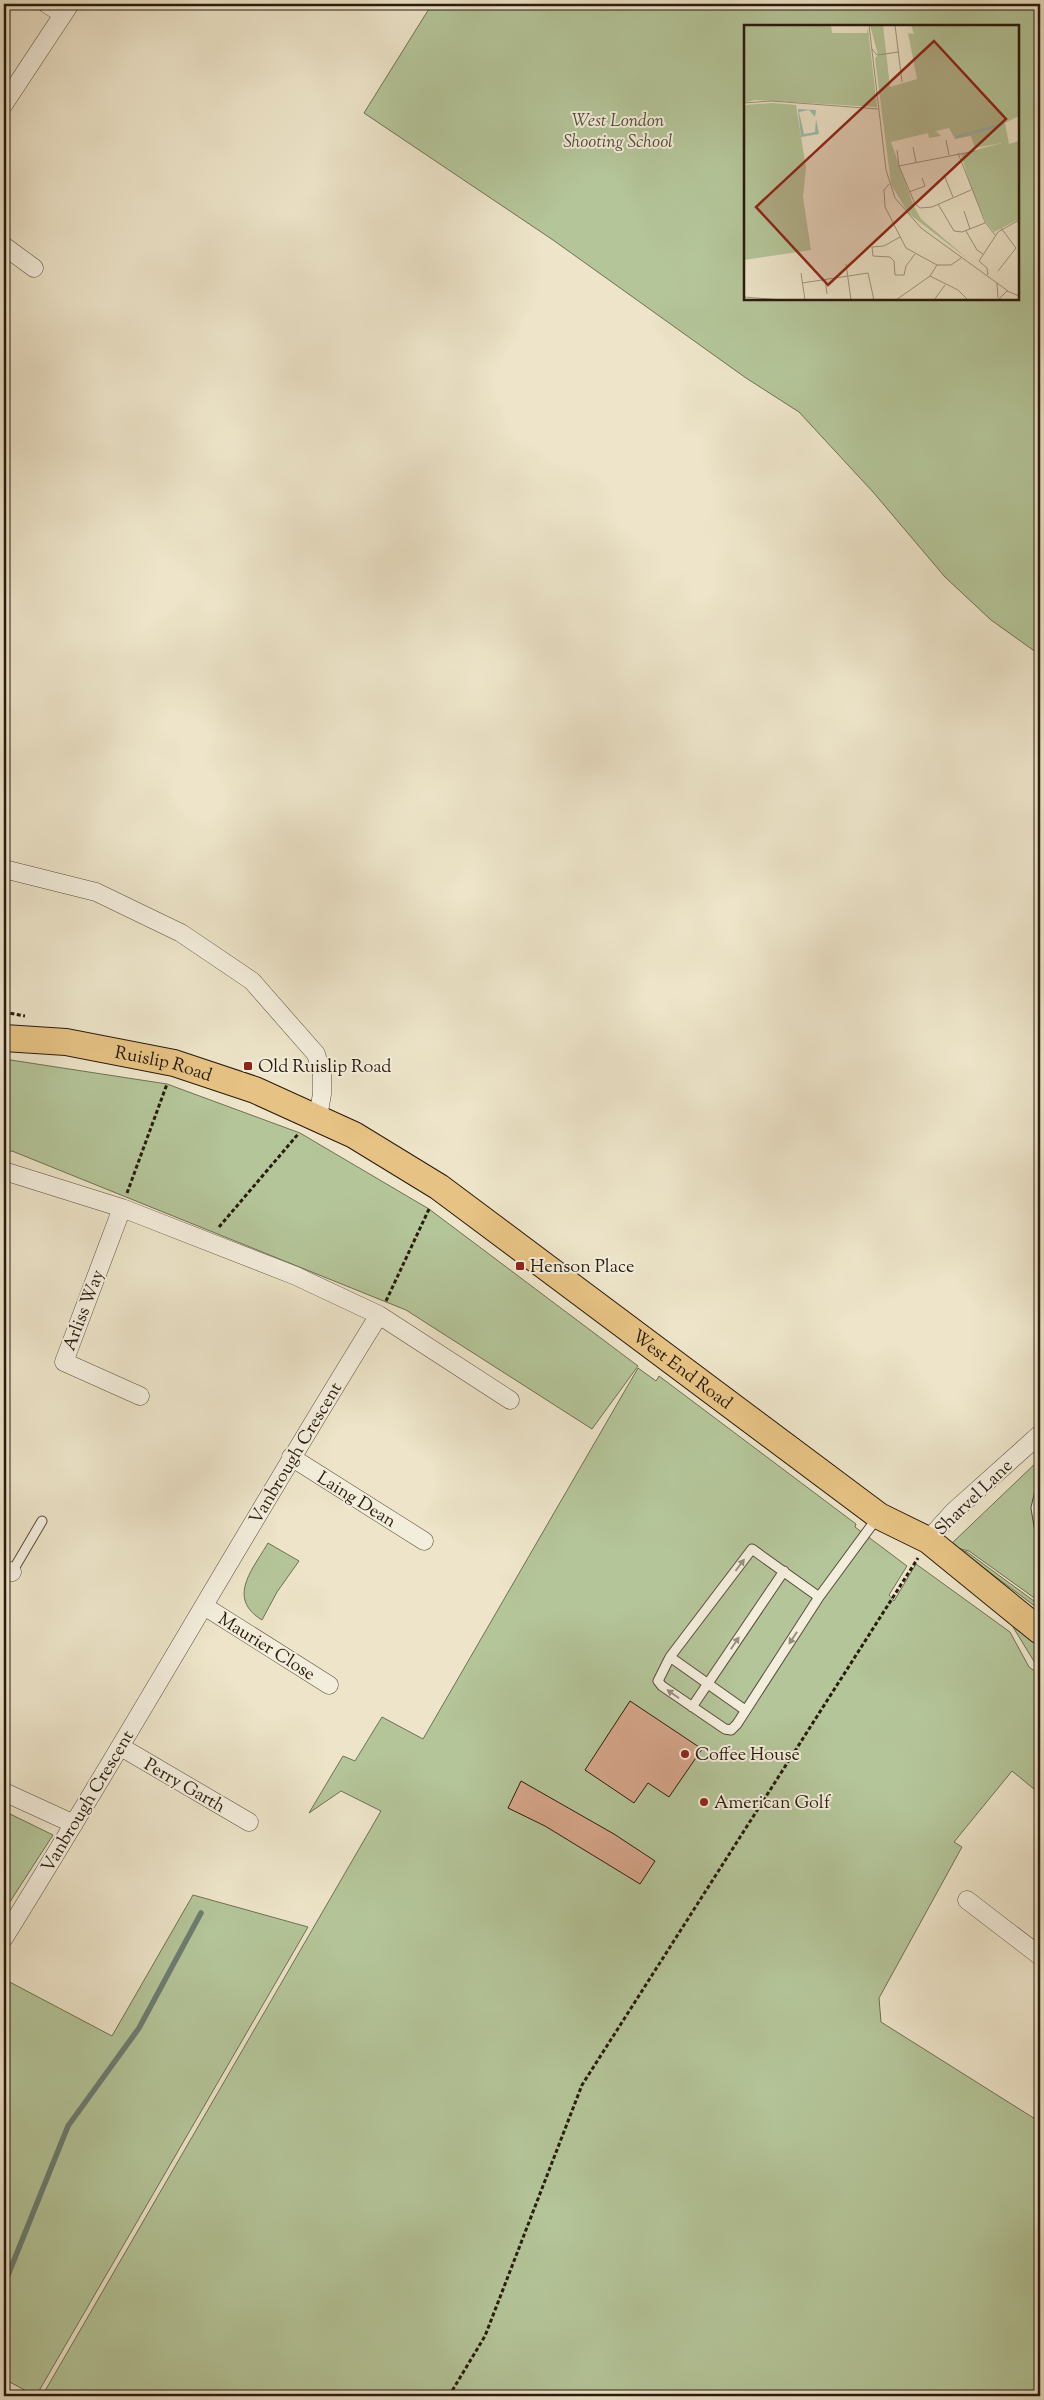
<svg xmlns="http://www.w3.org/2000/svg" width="1044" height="2400" viewBox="0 0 1044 2400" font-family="'Sorts Mill Goudy',serif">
<rect width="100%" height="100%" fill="#ede4c9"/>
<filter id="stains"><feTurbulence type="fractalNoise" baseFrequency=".004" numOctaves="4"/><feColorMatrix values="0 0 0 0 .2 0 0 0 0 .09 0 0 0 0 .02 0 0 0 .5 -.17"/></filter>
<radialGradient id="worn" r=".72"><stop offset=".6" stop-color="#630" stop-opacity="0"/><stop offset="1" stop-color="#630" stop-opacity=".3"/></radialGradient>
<path fill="#b4c599" stroke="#6e7053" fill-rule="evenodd" d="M432 4H1040V655L991 620 945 577 873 492 799 412 746 378 553 240 364 113ZM745 26H1018V299H745Z
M4 1059 167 1084 300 1133 429 1209 638 1366 592 1429 406 1310 12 1151 4 1152Z
M638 1368 656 1381 659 1376 856 1524 855 1527 907 1566 889 1595 894 1601 916 1564 1010 1632 1029 1667 1040 1675V1794L1012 1771 954 1842 962 1847 879 1998 881 2022 1040 2122V2396H42L381 1811 341 1791 309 1813 343 1756 355 1761 382 1717 423 1739Z
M1040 1459V1602L969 1551 949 1546Z
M268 1543 299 1561 277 1592 262 1620C226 1598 253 1569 268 1543Z
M960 1550 967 1552 1034 1601 1040 1605V1610Z
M1016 1624 1040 1643V1668L1035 1663 1013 1627Z
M4 1811 53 1835 4 1911Z
M193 1895 308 1927 36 2396 4 2379V1979L112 2036Z"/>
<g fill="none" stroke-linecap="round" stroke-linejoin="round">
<path stroke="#6c7d72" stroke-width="5.5" d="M4 2285 68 2126 139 2028 201 1913"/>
</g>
<path fill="#d6a68b" stroke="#291b0d" d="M630 1701 702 1749 669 1797 648 1783 634 1803 585 1770Z
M521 1781 614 1834 655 1861 640 1884 545 1826 508 1808Z"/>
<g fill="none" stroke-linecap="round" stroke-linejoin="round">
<defs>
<path id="lane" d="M1040 1491 1036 1508 1040 1532
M12 1572 42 1521
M819 1597 752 1549 670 1657 658 1681 662 1686 725 1729 731 1730 737 1724 819 1597 877 1518
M670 1657 745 1710
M692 1707 784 1571"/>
<path id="street" d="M47 4 63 14
M4 104 70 4
M4 246 34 268
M4 869 96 892 181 933 252 981 316 1054 322 1074V1094L318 1117
M4 1171 122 1208 296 1276 379 1315C251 1521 132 1732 4 1938
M122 1208 64 1362 140 1396
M379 1315 510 1400
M291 1457 424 1541
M928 1540 953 1512 1040 1434
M4 1569 12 1572
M204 1606 329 1685
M121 1747 249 1822
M4 1792 74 1824
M967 1900 1040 1956"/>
<g id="primary">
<path id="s1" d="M4 1038 66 1042 174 1063 255 1090 354 1135 439 1187 879 1516 928 1540 1040 1631"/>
</g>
</defs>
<use href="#lane" stroke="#5a4d3c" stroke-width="11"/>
<use href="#street" stroke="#5a4d3c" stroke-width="19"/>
<use href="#primary" stroke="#291b0d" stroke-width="28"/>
<path stroke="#291b0d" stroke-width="3" stroke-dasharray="4 2.5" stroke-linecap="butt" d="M4 1012 25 1016
M127 1193 167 1084
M219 1227 299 1133
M386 1301 430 1207
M4 1973 7 1967 4 1955
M449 2396 485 2336 582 2085 918 1558"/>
<use href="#lane" stroke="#f3eddc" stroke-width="9"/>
<use href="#street" stroke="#f3eddc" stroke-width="18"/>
<use href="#primary" stroke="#e6c284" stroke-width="26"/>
</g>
<defs><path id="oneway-solid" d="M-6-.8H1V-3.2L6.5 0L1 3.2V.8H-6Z" transform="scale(1.25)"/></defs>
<g fill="#988e7f">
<use href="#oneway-solid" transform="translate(740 1565) rotate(-53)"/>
<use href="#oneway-solid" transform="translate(793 1638) rotate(123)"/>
<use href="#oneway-solid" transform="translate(735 1643) rotate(-56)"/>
<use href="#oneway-solid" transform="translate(673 1694) rotate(-145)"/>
</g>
<g fill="#8f2418" stroke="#f3eddc" stroke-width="2">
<rect x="243" y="1061" width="10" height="10" rx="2.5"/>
<rect x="515" y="1261" width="10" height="10" rx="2.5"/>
<circle cx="685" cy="1754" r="5"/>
<circle cx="704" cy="1802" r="5"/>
</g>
<g text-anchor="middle" stroke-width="4" stroke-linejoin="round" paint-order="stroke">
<g font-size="18" font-style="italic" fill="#534e37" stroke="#f3eddc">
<text x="618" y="126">West London<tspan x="618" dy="21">Shooting School</tspan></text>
</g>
<g font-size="18" fill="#291b0d" stroke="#f3eddc">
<text dy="6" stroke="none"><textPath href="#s1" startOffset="162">Ruislip Road</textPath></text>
<text transform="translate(83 1310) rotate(-69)" y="6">Arliss Way</text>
<text dy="6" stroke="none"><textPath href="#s1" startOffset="770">West End Road</textPath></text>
<text transform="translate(295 1453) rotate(-59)" y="6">Vanbrough Crescent</text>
<text transform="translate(973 1497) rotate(-44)" y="6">Sharvel Lane</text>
<text transform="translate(357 1499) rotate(32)" y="6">Laing Dean</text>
<text transform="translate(267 1646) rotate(32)" y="6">Maurier Close</text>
<text transform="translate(185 1785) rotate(30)" y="6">Perry Garth</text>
<text transform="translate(87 1801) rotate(-59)" y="6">Vanbrough Crescent</text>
</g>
<g font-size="18" fill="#291b0d" stroke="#f3eddc" text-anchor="start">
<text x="258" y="1072">Old Ruislip Road</text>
<text x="530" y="1272">Henson Place</text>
<text x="695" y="1760">Coffee House</text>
<text x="714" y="1808">American Golf</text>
</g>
</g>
<g transform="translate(744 25)">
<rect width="275" height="275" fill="#ede4c9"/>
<path d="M0 0H87L88 8H123L124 3 133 82 11 75 0 78ZM126 0H139L146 62 173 54 164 8 170 9 167 0H275V91L261 98 265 119 275 116V194L250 207 242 197 227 163 217 129 258 118 231 123 227 111 211 114 205 103 192 106 197 111 185 113 184 108 147 117 169 179 177 194 224 234 164 188 147 159 131 33 134 30ZM29 78 52 80 62 143 59 172 67 225 0 235V80Z" fill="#b4c599"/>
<path d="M54 84 72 85 71 92 65 85 55 87 60 109 71 107 72 94 75 109 57 112Z" fill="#99bfb5"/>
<path fill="none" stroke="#99bfb5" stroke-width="2.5" d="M212 112 260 99"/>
<path fill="none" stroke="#9f947e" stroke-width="1" d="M125 0 142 145 151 173 177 203 264 266M151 0 158 57M128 24 133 30 155 27M0 78 27 76 134 84M202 115 205 130M169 122 172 137M153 125 155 141M214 128 241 197 251 210M200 150 209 172M145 159 140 165 141 182 162 223 193 240H207L217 233M227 165 188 182 176 183 171 179 155 141 231 126M165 167 181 161 178 153M194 179 210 206 218 207 241 198M220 186 226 204M222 206 233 225 239 229M156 212 140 221 128 222 129 231 146 232 150 236 151 250H160L162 241 171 229M235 236 254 207 275 195M235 236 243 243 244 250M102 239 107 275M254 246 272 223 257 203M57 248 61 275M186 251 214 265 224 275M81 254 83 269M58 258 124 248 130 275M253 258 254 273M0 272 38 275M152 275 186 251 193 240M190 275 201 260M254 275 263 266 275 271"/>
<path fill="#8f2418" fill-opacity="0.15" stroke="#8f2418" stroke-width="2.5" d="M190 16 262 94 84 260 12 182Z"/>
<rect width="275" height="275" fill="none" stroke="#291b0d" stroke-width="2.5"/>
</g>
<rect width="1044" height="2400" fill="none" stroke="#ede4c9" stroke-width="20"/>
<rect x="5" y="5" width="1034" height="2390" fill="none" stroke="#291b0d" stroke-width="2.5"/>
<rect x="10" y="10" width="1024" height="2380" fill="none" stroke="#291b0d"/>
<rect width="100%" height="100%" filter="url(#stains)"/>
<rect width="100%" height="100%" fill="url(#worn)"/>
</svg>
